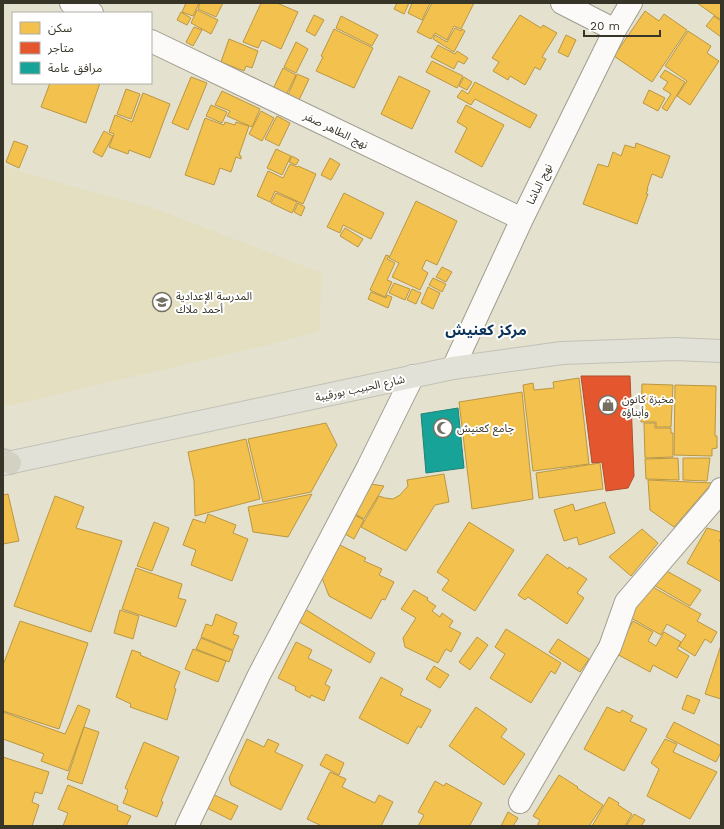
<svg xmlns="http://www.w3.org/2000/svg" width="724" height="829" viewBox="0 0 724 829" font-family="'Work Sans','Noto Sans Arabic',sans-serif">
<rect width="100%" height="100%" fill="#e4e1ce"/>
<path fill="#e3dfc0" d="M3 166 53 181 156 209 322 273 319 331 276 343 3 407Z"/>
<path fill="#f2c14e" stroke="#ba9743" d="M186 3H199L193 16 182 12Z
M200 3H223L216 17 198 9Z
M261 3H277L298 12 281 49 262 40 258 48 243 42Z
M397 3H409L404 14 394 9Z
M412 3H430L422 20 408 13Z
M432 3H474L461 29 454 26 447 40 435 33 431 39 417 32Z
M697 3H721V20Z
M197 10 218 20 211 34 191 23Z
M645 11 659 21 664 14 687 30 652 82 614 56Z
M181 12 191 18 187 25 177 20Z
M314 15 324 20 315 36 306 31Z
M520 15 541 28 543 25 557 33 542 57 546 59 540 70 535 67 525 85 510 76 508 80 493 71 499 62 492 58Z
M341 16 378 35 372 46 336 28Z
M714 16 721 21V37L706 26Z
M194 27 202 30 193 46 186 42Z
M455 28 461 31 462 29 465 31 454 52 433 39 435 35 447 42Z
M334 29 373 48 354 88 316 71 323 57 321 56Z
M688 31 711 46 707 53 719 61 690 105 677 96 687 81 665 66Z
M566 35 576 40 568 57 558 52Z
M229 39 258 51 252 68 246 66 244 71 221 62Z
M296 42 308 49 296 73 284 67Z
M438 45 455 54 457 51 468 58 464 64 458 61 454 69 431 57Z
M432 61 463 76 457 88 426 72Z
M283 68 296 75 286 95 273 89Z
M665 70 685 82 667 111 662 108 671 94 663 89 668 82 660 77Z
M297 74 309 79 299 100 288 95Z
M399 76 430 91 412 129 381 114Z
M191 77 207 83 188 130 172 123Z
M464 77 472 82 467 90 459 86Z
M475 82 537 115 530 128 475 99 471 105 457 97 462 90 468 94Z
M50 83H100L86 123 41 107Z
M126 89 140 94 131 119 117 114Z
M649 90 665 98 658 111 643 103Z
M222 91 260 109 252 127 227 116 230 111 215 105Z
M143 93 170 104 150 158 129 150 128 154 109 147 114 134 109 132 115 115 132 122Z
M211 105 227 112 222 123 206 116Z
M466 105 504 125 482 167 455 152 467 128 457 122Z
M261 111 274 118 262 141 249 134Z
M277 116 290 123 279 146 265 139Z
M205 118 224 125 225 122 235 125 236 122 249 126 239 155 241 156V159L236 157 231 172 220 168 214 185 185 175Z
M104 131 113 136 102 157 93 152Z
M14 141 28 146 19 168 6 162Z
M636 143 670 156 662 178 652 174 647 189H648L646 194H648L637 224 583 204 598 164 608 167 613 152 621 156 625 145 635 148Z
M276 149 291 156 282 175 267 168Z
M292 156 299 160 296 165 289 162Z
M330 158 340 164 331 180 321 175Z
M290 164 297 167 298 166 316 174 303 204 275 191 270 202 257 196 268 171 283 178Z
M276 193 297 202 292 213 271 203Z
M344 193 384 213 371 239 343 225 340 233 327 227Z
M416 201 457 221 437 265 426 260 422 269 428 273 420 290 392 277 399 263 389 258Z
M298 203 305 207 301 216 294 212Z
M345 228 363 239 358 247 340 236Z
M386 255 389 256 387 259 395 263 387 280 392 282 385 297 370 290Z
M442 267 452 272 446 282 436 277Z
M433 278 446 284 442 292 429 285Z
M394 283 410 289 405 300 389 293Z
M428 287 440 293 433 309 421 303Z
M412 289 421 293 416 304 407 300Z
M371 292 386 298 387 295 392 297 388 308 368 299Z
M579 378 589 464 533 471 523 385 533 383 534 390 554 388 553 382Z
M642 384 673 385 671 427H656V422H641Z
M675 385 716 386 715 436H717V448L712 449V456L674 455Z
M522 392 533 499 472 509 459 402Z
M326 423 337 445 311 492 263 502 248 439Z
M644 423H655V428H671V433H673V457L645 458Z
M246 439 260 499 195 516 194 481 188 452Z
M678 458 679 480 646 479 645 459Z
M683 458H710L707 481 683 480Z
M600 463 603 489 539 498 536 473Z
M444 474 449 502 435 505 406 551 361 527 379 496 385 498 393 499 400 495 408 486 407 480Z
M648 480 712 483 674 527 650 510Z
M364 483 384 486 364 519 347 510Z
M8 494 19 541 3 544V495Z
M312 494 288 537 253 532 248 507Z
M55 496 84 507 76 528 122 541 91 632 14 606Z
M605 502 615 533 579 545 577 537 564 541 554 510 573 504 575 511Z
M347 511 364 520 354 539 336 529Z
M208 514 236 525 233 533 248 539 232 581 191 565 196 550 183 545 193 519 205 523Z
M154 522 169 528 152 571 137 566Z
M469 522 514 550 475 611 442 590 449 580 437 572Z
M707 528 721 532V538L719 541 721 542V582L687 563Z
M642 529 658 543 631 576 609 557Z
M336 543 366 558 364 561 382 569 379 575 394 582 385 600 382 599 371 619 329 596 319 570Z
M547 554 568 569 569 567 587 579 577 593 584 598 567 624 528 597 525 600 518 595Z
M136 568 182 584 178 598 186 600 176 627 122 609Z
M663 569 701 590 690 606 652 584Z
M651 586 701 614 697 621 717 632 711 643 705 639 695 656 679 646 686 635 667 624 661 635 624 614Z
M414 590 428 598 427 600 436 606 432 611 440 617 442 613 453 621 449 627 461 633 451 652 446 649 438 663 405 647 403 638 416 618 401 609Z
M297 604 375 653 370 663 289 616Z
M120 610 139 616 133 639 114 633Z
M216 614 237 623 233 634 239 636 233 650 201 637 206 624 212 626Z
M20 621 88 643 59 729 3 711V665Z
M633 621 653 632 648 641 656 646 664 632 681 642 677 649 689 656 677 678 653 665 650 672 615 653Z
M506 629 561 663 555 674 551 671 531 703 490 678 505 654 495 647Z
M477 637 488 645 470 670 459 662Z
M201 638 233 651 229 662 196 649Z
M558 639 589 659 580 672 549 652Z
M296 642 312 650 308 658 332 670 325 684 330 687 324 701 311 695 310 698 295 690 296 687 278 678Z
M721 645V699L705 694Z
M193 649 226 661 218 682 185 669Z
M132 650 141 653 140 655 180 672 174 688 176 689 167 720 130 707 131 704 116 697Z
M434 666 449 675 440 688 426 679Z
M381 677 403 689 400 695 431 710 421 728 418 726 408 744 359 718Z
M687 695 700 700 694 714 682 709Z
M78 705 90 710 68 771 41 761 44 754 3 739V712L65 734Z
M476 707 507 729 501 737 525 754 504 785 449 746Z
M607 707 620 713 622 710 633 716 630 721 647 729 624 771 584 749Z
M674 722 721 746V752L716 762 666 737Z
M84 727 99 732 82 784 67 779Z
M247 739 264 747 268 739 279 744 275 752 303 765 281 810 231 785 229 778Z
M665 739 677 744 673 752 717 772 690 819 647 796 659 769 651 763Z
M144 742 179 757 161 801 163 802 157 817 123 803 128 790 125 788Z
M326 754 344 763 339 775 320 765Z
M3 757 49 772 42 794 35 792 32 802 39 805 32 826H3Z
M330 772 346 779 342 787 375 803 379 795 393 802 381 826H322L307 819Z
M559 775 578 787 577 788 603 805 589 826H537L540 820 533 816Z
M435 781 444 786 446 783 482 803 470 825 471 826H418L424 815 418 812Z
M68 785 118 806 117 810 131 816 126 826H63L68 813 58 809Z
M210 793 238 806 231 820 203 806Z
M609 797 619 803 618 805 632 814 625 826H592Z
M508 812 518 818 513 826H501Z
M634 814 645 820 641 826H626Z"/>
<path fill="#e4572e" stroke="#b04d2c" d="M581 376H630L634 476 628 488 606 491 602 462 592 463Z"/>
<path fill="#17a398" stroke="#218276" d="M458 408 464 468 426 473 421 414Z"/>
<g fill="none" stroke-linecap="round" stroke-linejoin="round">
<defs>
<path id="minor" d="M71 3 92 13
M562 3 615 30
M151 41 522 219
M453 368 522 219 615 30 631 3
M520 802 610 647 626 602 718 495 721 489
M187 826 259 675 368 467 413 376"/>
<path id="major" d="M3 464 453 368 562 353 675 349 721 351"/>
<path id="highway" d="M3 460 10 463"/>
</defs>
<use href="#minor" stroke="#9f9d8f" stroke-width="24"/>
<use href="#major" stroke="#c2c1b7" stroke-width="24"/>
<use href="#highway" stroke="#c2c1b7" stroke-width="24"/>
<use href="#minor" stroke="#fbfaf8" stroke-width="22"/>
<use href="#major" stroke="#e2e1d7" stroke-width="22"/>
<use href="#highway" stroke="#d3d1c2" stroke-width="22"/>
</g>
<defs>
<symbol id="school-ring" viewBox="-11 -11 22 22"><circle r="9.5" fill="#fff" stroke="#747162" stroke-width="1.5"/><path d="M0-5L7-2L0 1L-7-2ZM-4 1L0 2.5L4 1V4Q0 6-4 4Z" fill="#747162"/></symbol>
<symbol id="shop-ring" viewBox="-11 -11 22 22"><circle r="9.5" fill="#fff" stroke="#747162" stroke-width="1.5"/><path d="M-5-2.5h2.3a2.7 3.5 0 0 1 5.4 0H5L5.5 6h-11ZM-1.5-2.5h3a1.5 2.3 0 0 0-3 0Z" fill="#747162"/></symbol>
<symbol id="mosque-ring" viewBox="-11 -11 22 22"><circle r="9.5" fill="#fff" stroke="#747162" stroke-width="1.5"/><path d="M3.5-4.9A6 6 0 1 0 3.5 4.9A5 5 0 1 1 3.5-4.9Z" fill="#747162"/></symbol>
</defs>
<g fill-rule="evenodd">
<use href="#school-ring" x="151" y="291" width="22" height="22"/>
<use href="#shop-ring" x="597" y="394" width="22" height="22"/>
<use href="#mosque-ring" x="432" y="417" width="22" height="22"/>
</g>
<g text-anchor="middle" stroke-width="4" stroke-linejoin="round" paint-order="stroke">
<g font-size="11" fill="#373528" stroke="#fff">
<text transform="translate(336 130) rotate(26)" y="4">نهج الطاهر صفر</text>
<text transform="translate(539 184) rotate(-64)" y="4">نهج الباشا</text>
<text transform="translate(360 388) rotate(-12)" y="4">شارع الحبيب بورقيبة</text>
</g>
<g font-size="11" fill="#373528" stroke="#fff" text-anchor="start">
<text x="176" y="300">المدرسة الإعدادية<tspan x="176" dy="13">أحمد ملاك</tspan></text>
<text x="622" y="403">مخبزة كانون<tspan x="622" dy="13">وأبناؤه</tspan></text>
<text x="457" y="432">جامع كعنيش</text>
</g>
<g font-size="15" font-weight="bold" fill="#0b3359" stroke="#fff">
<text x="486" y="335">مركز كعنيش</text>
</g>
</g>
<rect width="724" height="829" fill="none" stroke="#373528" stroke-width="8"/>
<rect x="12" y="12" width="140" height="72" fill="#ffffff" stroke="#afaea9"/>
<rect x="20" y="22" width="20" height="12" fill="#f2c14e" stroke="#afaea9"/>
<text x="48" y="32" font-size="12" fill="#373528">سكن</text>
<rect x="20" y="42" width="20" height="12" fill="#e4572e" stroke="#afaea9"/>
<text x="48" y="52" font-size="12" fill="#373528">متاجر</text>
<rect x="20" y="62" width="20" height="12" fill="#17a398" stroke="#afaea9"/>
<text x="48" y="72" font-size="12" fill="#373528">مرافق عامة</text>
<path d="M584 30v6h76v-6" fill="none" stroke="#373528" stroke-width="2"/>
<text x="590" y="30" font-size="12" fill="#373528" stroke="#ffffff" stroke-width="3" paint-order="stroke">20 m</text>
</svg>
